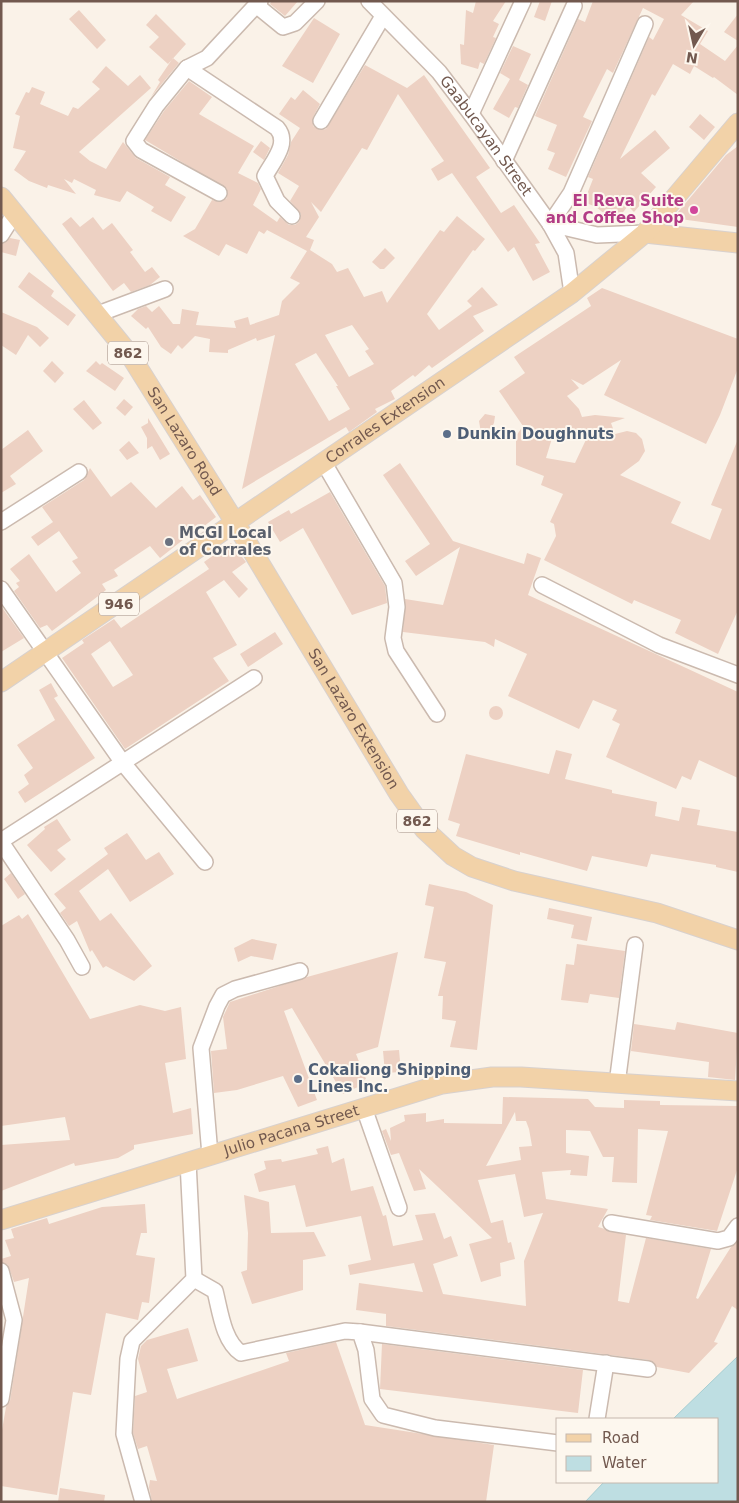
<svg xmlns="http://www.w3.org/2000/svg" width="739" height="1503" viewBox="0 0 739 1503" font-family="'DejaVu Sans',sans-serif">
<rect width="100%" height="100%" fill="#faf2e8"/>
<path fill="#bedee2" stroke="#a6ced2" d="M738 1356V1502H585L604 1482H718V1419H673Z"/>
<path fill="#edd1c3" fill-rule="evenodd" d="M272 1H298L285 16 270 4Z
M476 1H506L493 21 499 24 493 37 496 38 484 64 480 62 478 69 461 64 460 44 464 45 466 10 473 13Z
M540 1H552L545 21 534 17Z
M593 1H694L681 15 708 31 700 44 725 61 738 45V95L714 77 713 78 694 66 690 74 673 64 655 96 652 94 620 159 655 130 670 148 641 173 656 187 634 212 628 206 615 222 596 207 584 202 593 179 588 177 649 37 653 40 664 19 643 8 613 73 607 69 583 117 592 121 566 177 548 169 555 153 547 150 557 125 535 116 578 19 585 22Z
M79 10 106 40 97 49 69 19Z
M156 14 186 44 168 64 149 47 159 37 146 25Z
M738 14V41L724 32Z
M314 18 340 34 313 83 282 66Z
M513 46 531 54 519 80 528 85 518 108 515 107 509 118 493 109 510 79 500 73Z
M173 58 179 63 151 97 160 82 158 80Z
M365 65 407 88 424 75 490 168 476 177 501 213 514 205 540 243 535 244 550 272 533 281 514 247 508 252 452 173 438 181 431 169 444 161 398 94 367 150 362 148 321 212 311 202 319 217 306 237 314 240 310 250 332 264 337 272 348 268 364 297 382 291 387 303 440 230 444 232 457 216 485 239 475 251 473 250 427 314 439 330 472 306 467 301 482 287 498 305 473 316 484 331 432 368 429 365 415 377 413 375 391 391 395 399 375 409 377 412 349 432 346 427 242 489 275 335 257 341 256 338 228 350V353L209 352 210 339 195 336 182 349 178 345 171 354 161 347 148 327 146 329 131 316 138 309 146 306 152 312 159 306 173 324H180L182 309 199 312 196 325 236 328 234 321 248 317 250 325 279 315 282 301 300 283 290 278 307 251 267 230 264 234 259 231 247 254 226 244 219 256 183 236 195 229 212 200 220 202 227 198V189L145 140 164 111 189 81 212 97 199 114 254 146 238 173 258 183 261 189 253 205 277 222 280 217 289 225H295L299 222 301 214 290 201 299 186 278 173 288 155 291 142 300 128 279 114 291 97 295 100 303 90 320 104 313 117V126L320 130 326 129ZM352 325 369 349 365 351 374 364 349 377 325 335ZM316 353 338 386H336L350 409 329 421 295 364Z
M106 66 128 86 140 75 151 88 79 152 90 161 106 169 123 142 136 158 170 177 165 185 186 197 171 222 151 211 154 207 127 191 120 202 94 195 96 190 74 179 72 183 64 179 76 194 48 185 47 188 29 181 14 170 26 151 13 148 20 116 15 114 26 92 29 93 32 87 45 92 40 104 68 116 73 107 78 109 100 89 92 82Z
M700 114 715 127 704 140 689 127Z
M261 141 270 148 264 160 253 152Z
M738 146V227L673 218 726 155Z
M71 217 80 227 93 217 103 230 112 223 133 250 130 252 145 272 152 267 160 277 150 285 131 292 124 283 113 291 62 224Z
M10 238 20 240 16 256 1 252 2 244Z
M385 248 395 258 384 269H380L372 262Z
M29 272 54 291 51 296 76 315 68 326 18 287Z
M602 288 738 339V368L720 415 706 444 604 395 621 360 583 385 571 379 579 388 567 396 579 409 582 417 595 415 625 418 611 423 615 434 627 431 636 433 642 439 645 451 639 461 620 475 681 502 671 523 710 540 722 509 711 505 738 439V610L718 654 675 633 681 620 634 600 632 604 544 560 556 536 554 524 550 522 563 494 541 485 544 476 516 465V436L523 426 499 391 525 373 514 357 591 306 587 298ZM591 429 575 463 546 458 553 435 566 436Z
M1 312 37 327 49 338 40 347 28 335 16 355 1 345Z
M52 361 64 373 55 383 43 371Z
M96 361 100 365 102 363 124 378 115 391 86 371Z
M124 399 133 407 125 416 116 408Z
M84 400 102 423 93 430 73 409Z
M485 414 495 416 494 423 492 427 481 433 479 421Z
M148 418 170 454 160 460 152 446 147 449V438L141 427 148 423Z
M28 430 43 451 10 476 16 484 1 493V450Z
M129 441 139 453 127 460 119 450Z
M400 463 453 541 524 564 527 553 541 558 528 595 738 692V778L699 760 691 780 682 776 676 789 606 757 620 724 612 720 617 710 593 700 579 729 508 696 527 654 495 639 494 647 485 642 403 632 405 599 443 605 460 547 416 576 405 561 430 544 383 475Z
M90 468 111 497 131 482 156 508 182 486 193 500 200 495 216 517 199 530 198 528 160 558 150 546 114 570 118 576 102 584 106 590 80 610 52 631 47 625 40 628 14 591 19 587 16 583 20 581 10 569 29 554 56 592 81 573 72 561 78 558 59 531 38 546 31 537 53 522 42 507 84 480Z
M330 492 385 586 387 603 352 615 303 528 280 542 268 522 289 510 291 514Z
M231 543 246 562 232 572 248 589 239 598 224 580 206 592 237 645 213 658 229 681 125 749 62 658 84 643 82 640 114 619 121 628 209 569 204 562ZM110 641 133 675 113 687 91 654Z
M1 606 24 638 1 652Z
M275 632 283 644 248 667 240 654Z
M51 683 58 696 54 698 95 758 25 803 18 792 29 784 24 775 33 768 17 745 55 720 39 690Z
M489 713a7 7 0 1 1 14 0a7 7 0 1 1-14 0Z
M556 750 572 754 565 779 612 790V793L657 802 655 816 679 821 682 807 700 810 697 825 738 832V872L716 867V865L651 854 647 867 592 856 587 871 520 852V855L456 836 460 824 448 820 466 754 549 774Z
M57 819 71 840 57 850 66 859 51 872 27 845 45 829 44 827Z
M127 833 146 860 159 852 174 874 130 902 108 869 79 891 100 921 111 913 152 966 134 981 106 966 103 968 92 950 90 952 77 921 69 926 60 913 66 908 54 894 108 854 104 848Z
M11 873 25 894 18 899 4 879Z
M429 884 466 892 493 905 477 1050 450 1047 456 1021 442 1019 443 996H438L446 962 424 958 434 907 425 905Z
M549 908 592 917 587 941 571 938 574 925 547 919Z
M28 914 90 1019 140 1005 165 1011 181 1007 186 1059 165 1063 173 1113 191 1108 193 1134 134 1145V1149L118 1158 75 1166 74 1163 1 1191V1145L70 1140 65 1117 1 1126V926L19 915 22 919Z
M252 939 277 944 273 960 251 956 238 962 234 948Z
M577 944 625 951 619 998 590 994 588 1003 561 1000 566 964 574 965Z
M398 952 378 1047 356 1054 366 1079 359 1082 360 1086 343 1094 292 1008 284 1011 317 1100 298 1107 283 1076 237 1090 214 1093 211 1051 227 1049 223 1017 230 1002 307 977Z
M677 1022 738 1033 735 1080 708 1077 709 1062 631 1051 634 1024 675 1030Z
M399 1050 401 1072 385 1073 383 1051Z
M503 1097 588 1099 595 1107 624 1108V1100L660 1101V1105L738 1106V1167L717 1231 650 1220 652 1216 646 1215 668 1131 638 1129 637 1183 612 1182 614 1157H603L590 1131 566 1130V1153L589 1156 587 1176 570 1175 571 1170 542 1172 546 1199 608 1209 598 1227 626 1235 618 1301 629 1303 646 1238 711 1249 696 1298 698 1299 731 1247 738 1242V1310L732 1306 714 1342 718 1343 689 1373 657 1367 649 1360 386 1326V1314L356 1310 359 1283 423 1292 414 1263 350 1275 348 1265 371 1260 361 1216 306 1227 295 1185 259 1192 254 1174 266 1169 264 1161 281 1159 282 1162 318 1154 316 1149 328 1146 332 1163 344 1158 351 1191 373 1186 383 1216 386 1215 393 1246 423 1240 415 1215 435 1213 444 1239 451 1236 458 1256 433 1264 443 1294 526 1306 524 1261 543 1213 524 1217 515 1174 478 1180 491 1223 503 1220 508 1243 511 1242 515 1259 500 1263 501 1276 481 1282 469 1244 492 1238 419 1169 426 1189 414 1191 399 1153 391 1155 382 1131 386 1129 391 1141 390 1128 405 1121 404 1115 426 1113V1122L444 1119V1123L502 1124ZM515 1112 516 1121H526L529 1129 532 1146 519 1147 521 1160 486 1166Z
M244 1195 269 1202 271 1233 314 1232 326 1256 303 1260V1290L252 1304 241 1272 247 1270 248 1233Z
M145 1204 147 1233H141L136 1255 155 1258 149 1303 142 1302 138 1320 106 1313 91 1395 73 1392 57 1495 1 1486V1436L6 1407 10 1401 29 1278 14 1282 8 1265 1 1262V1259L11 1256 5 1240 14 1238 11 1229 47 1218 49 1224 102 1207Z
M188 1328 198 1361 167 1369 177 1399 289 1361 286 1353 336 1342 365 1425 494 1445 486 1502H152L149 1487 150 1480 157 1481 147 1446 138 1449 133 1433 135 1396 147 1392 138 1359 141 1346 147 1340Z
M382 1344 583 1370 578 1413 380 1389Z
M60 1488 105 1495 104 1502H58Z"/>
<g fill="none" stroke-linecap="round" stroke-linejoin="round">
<defs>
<g id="minor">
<path d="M260 1 207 58 187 68 277 128C290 143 273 161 265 176L277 201 292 216"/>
<path id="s1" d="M369 1 439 72 471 114 550 224 566 253 572 293"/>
<path d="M256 5 283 27 295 23 317 1"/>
<path d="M187 68 156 106 134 141 141 150 219 193"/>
<path d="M471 114 523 1"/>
<path d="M321 121 383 16"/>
<path d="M504 161 574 6"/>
<path d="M550 224 571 193 645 24"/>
<path d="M550 224 597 235 645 233"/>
<path d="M1 235 15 213"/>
<path d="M98 314 165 289"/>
<path d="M324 463 394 583 397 607 393 638 396 651 437 714"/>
<path d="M1 522 79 472"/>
<path d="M542 585 659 645 738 675"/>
<path d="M1 589 123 763 205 862"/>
<path d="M1 841 254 678"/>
<path d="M1 842 67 940 82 967"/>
<path d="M617 1084 635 945"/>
<path d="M364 1108 399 1208"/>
<path d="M210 1155 201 1048 217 1006 223 995 235 989 300 971"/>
<path d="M611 1223 718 1241 729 1238 738 1226"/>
<path d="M1 1271 14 1320 1 1399"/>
<path d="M194 1279 215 1291C220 1310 223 1341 241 1353L345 1331 360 1332 366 1350 372 1399 383 1415 435 1428 558 1443"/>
<path d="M360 1332 648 1369"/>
<path d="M597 1419 606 1363"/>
<path d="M143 1502 124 1434 128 1359 132 1341 194 1279 188 1162"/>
</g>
<g id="major">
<path id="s2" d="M1 197 130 355 236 524 399 794 424 829 453 856 472 867 514 881 657 913 738 940"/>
<path d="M645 233 738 243"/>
<path id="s3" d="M1 682 572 293 645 233 738 123"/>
<path id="s4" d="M1 1220 442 1084 492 1077H521L738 1091"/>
</g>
</defs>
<use href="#minor" stroke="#cbbaaf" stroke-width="18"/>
<use href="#major" stroke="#d8d1ce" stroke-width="21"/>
<use href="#minor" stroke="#fff" stroke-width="15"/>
<use href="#major" stroke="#f2d2a8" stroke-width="19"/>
</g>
<circle fill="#d1479c" stroke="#fdf7ee" stroke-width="2" cx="694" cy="210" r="5"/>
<g fill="#5c6f8a" stroke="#fdf7ee" stroke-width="2">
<circle cx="447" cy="434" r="5"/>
<circle cx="298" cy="1079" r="5"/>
</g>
<circle fill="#6b7280" stroke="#fdf7ee" stroke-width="2" cx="169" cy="542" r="5"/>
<g text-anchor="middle" stroke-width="4" stroke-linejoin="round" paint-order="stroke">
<g fill="#fdf7ee" stroke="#9c887f" stroke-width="1">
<rect x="108" y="341.5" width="40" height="23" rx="4"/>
<rect x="99" y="592.5" width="40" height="23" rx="4"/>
<rect x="397" y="809.5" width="40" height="23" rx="4"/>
</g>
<g font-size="14" font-weight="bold" fill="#72594f">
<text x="128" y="358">862</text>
<text x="119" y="609">946</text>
<text x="417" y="826">862</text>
</g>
<g font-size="15" fill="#72594f" stroke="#fdf7ee">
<text dy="5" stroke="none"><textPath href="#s1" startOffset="179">Gaabucayan Street</textPath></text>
<text dy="5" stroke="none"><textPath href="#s3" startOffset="465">Corrales Extension</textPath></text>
<text dy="5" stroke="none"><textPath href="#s2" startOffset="306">San Lazaro Road</textPath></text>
<text dy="5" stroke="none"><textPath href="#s2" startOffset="631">San Lazaro Extension</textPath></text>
<text dy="5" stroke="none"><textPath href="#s4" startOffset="304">Julio Pacana Street</textPath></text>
</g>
<g font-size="15" font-weight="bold" fill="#b23c85" stroke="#fdf7ee" text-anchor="end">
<text x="684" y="206">El Reva Suite<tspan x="684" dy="17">and Coffee Shop</tspan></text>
</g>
<g font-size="15" font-weight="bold" fill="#4e5e75" stroke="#fdf7ee" text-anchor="start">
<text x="457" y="439">Dunkin Doughnuts</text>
<text x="308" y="1075">Cokaliong Shipping<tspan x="308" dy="17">Lines Inc.</tspan></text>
</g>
<g font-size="15" font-weight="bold" fill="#5b616d" stroke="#fdf7ee" text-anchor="start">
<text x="179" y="538">MCGI Local<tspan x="179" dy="17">of Corrales</tspan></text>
</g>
</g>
<rect width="739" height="1503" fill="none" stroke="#72594f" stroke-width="5"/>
<rect x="556" y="1418" width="162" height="65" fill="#fdf7ee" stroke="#c5b8ae"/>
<rect x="566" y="1434" width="25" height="8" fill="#f2d2a8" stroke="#c5b8ae"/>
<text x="602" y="1443" font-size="15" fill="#72594f">Road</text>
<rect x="566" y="1456" width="25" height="15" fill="#bedee2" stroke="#c5b8ae"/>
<text x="602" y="1468" font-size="15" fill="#72594f">Water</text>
<g transform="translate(694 45) rotate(189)" stroke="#fdf7ee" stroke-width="4" paint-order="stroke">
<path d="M0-4L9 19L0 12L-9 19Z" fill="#72594f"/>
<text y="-8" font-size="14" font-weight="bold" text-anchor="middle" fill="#72594f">N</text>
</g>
</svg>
